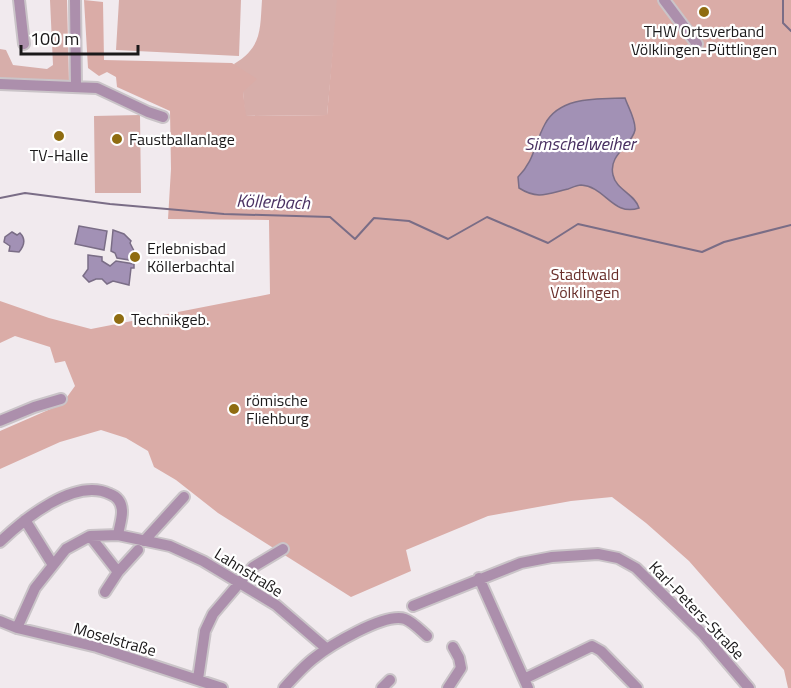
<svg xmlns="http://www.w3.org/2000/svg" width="791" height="688" viewBox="0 0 791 688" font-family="'Titillium Web',sans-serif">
<rect width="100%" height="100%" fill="#f1eaee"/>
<path fill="#d7aeaa" d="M50 0H67L69 82 0 79V49L6 50 13 65 47 69 53 65Z
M119 0H241L239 56 116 50Z
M262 0H338L327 115 245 116 243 92 234 64C262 47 260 30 262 0Z
M140 115 141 193H95L94 116Z"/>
<path fill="#daaca7" d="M84 0 103 2 104 60 232 63 257 79 243 92 246 116 327 115 337 0H791V688H788L784 670 689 561 646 523 612 497 571 501 488 516 406 550 411 571 351 597 218 513 176 480 154 467 148 451 126 438 101 430 60 442 0 469V431L62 404 75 386 65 361 55 363 50 347 15 336 0 343V301L49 318 91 329 270 294 269 220 168 219 171 169 170 111 117 87 116 77 107 72 99 76 88 68Z"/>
<path fill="#a291b5" stroke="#7a6d86" stroke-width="1.5" d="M625 98C628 107 636 120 635 130 632 146 608 154 613 175 616 190 635 194 639 208 613 217 605 186 581 185 577 185 571 188 568 189 547 194 538 200 519 188L518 177C535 160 534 144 545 124 560 96 598 99 625 98Z
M79 226 107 231 104 250 75 244Z
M113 230 124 234 131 241 130 243 136 255V261L117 258 115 253 111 251Z
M12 232 17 235 20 233C26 239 24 246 19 252L9 251 10 246 4 242 5 237Z
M88 255 102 257V261L110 266 116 261 134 264V268H131L129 285 113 281 107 284 102 279H96L89 282 83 276 88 269Z"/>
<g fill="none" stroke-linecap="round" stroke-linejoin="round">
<path stroke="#7a6d86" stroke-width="2" d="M783 0V23L791 31
M0 198 25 193 110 204 224 214 330 217 355 239 374 218 409 221 448 239 487 217 548 243 578 224 702 252 724 242 791 225"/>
<defs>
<path id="minor" d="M19 0 24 44
M75 0 76 87
M664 0 697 44
M0 84 97 88 148 112 163 117
M0 421 34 407 61 399
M25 520 53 565
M90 536 118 572
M144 541 184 497
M0 542C24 519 75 477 110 494 118 497 122 503 122 512 122 519 119 528 118 535
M479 578 528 688
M105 592 118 572 138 550
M413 606 521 563 552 557 598 554 618 558 636 568 703 634 749 688
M0 621 17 628 97 647 222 688
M17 628 35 588 66 549 90 536 118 535 170 546 203 561 276 605 327 649
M198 679 205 631 213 614 253 567 283 549
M524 679 592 646 601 651 637 688
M284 688C293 678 303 667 313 659 329 646 385 612 405 619 413 622 420 630 427 636
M382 688 390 680
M448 688 461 668 459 658 453 647"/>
</defs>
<use href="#minor" stroke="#cac4c8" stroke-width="14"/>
<use href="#minor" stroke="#ac8fac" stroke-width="10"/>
</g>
<g fill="#8f6c11" stroke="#fff" stroke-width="2">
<circle cx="704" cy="12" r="6"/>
<circle cx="59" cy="136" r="6"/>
<circle cx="117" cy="139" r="6"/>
<circle cx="135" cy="257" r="6"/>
<circle cx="119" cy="319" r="6"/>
<circle cx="234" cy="409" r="6"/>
</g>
<g text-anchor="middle" stroke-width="4.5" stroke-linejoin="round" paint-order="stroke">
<g font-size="16" fill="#1b191a" stroke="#fff" text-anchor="start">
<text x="704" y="37" text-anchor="middle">THW Ortsverband<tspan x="704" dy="18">Völklingen-Püttlingen</tspan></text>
<text x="129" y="145">Faustballanlage</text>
<text x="59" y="161" text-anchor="middle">TV-Halle</text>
<text x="147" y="254">Erlebnisbad<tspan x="147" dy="18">Köllerbachtal</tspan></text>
<text x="131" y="325">Technikgeb.</text>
<text x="246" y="406">römische<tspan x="246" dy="18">Fliehburg</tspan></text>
</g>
<g font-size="16" fill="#692f2b" stroke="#fff">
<text x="585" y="280">Stadtwald<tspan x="585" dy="18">Völklingen</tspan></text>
</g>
<g font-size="16" fill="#1b191a" stroke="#fff">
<text transform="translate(249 572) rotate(32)" y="6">Lahnstraße</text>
<text transform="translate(697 610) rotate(46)" y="6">Karl-Peters-Straße</text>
<text transform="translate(115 639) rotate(16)" y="6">Moselstraße</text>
</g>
<g font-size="18" font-style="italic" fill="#4a3162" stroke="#fff">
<text x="580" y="150">Simschelweiher</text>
<text transform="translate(273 202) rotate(2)" y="6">Köllerbach</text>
</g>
</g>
<path d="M21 45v9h117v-9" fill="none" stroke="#1b191a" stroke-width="3"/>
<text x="30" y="45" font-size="18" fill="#1b191a" stroke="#ffffff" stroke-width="4.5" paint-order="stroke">100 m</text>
</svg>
